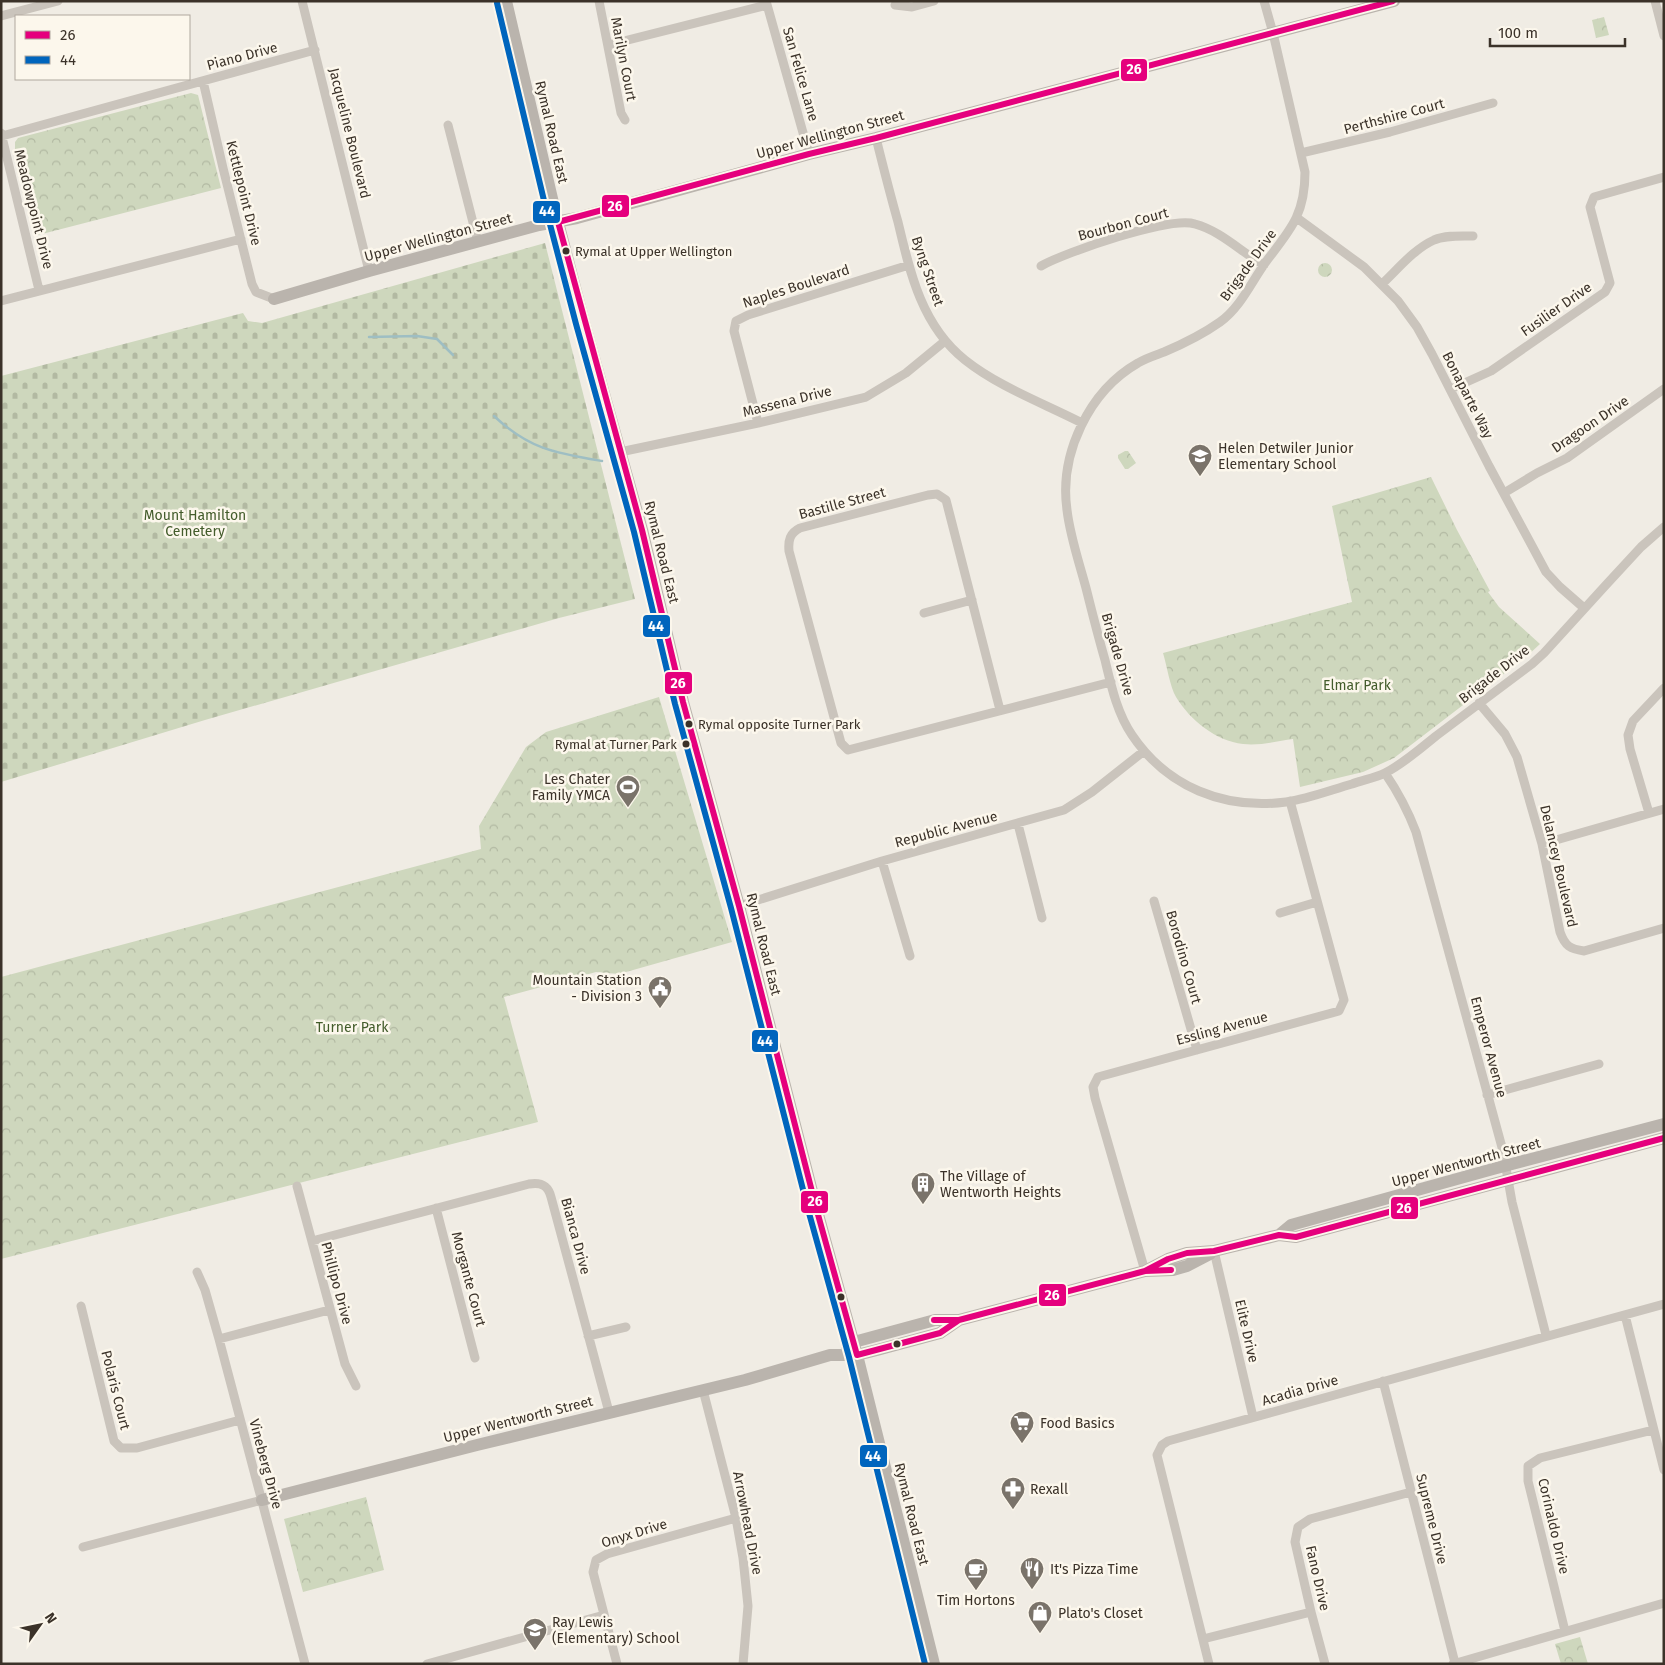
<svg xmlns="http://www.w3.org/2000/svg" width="1665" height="1665" viewBox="0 0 1665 1665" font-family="'Fira Sans',sans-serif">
<defs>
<pattern id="cemetery-stones" width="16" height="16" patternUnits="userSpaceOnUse" patternTransform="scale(1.25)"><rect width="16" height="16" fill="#ced7bd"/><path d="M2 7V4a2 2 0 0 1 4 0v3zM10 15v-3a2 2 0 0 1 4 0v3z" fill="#b2b9a2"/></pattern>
<pattern id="park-crowns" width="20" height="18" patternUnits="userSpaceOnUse" patternTransform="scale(1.25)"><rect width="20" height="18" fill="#ced7bd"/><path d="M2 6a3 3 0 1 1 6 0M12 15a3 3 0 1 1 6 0" fill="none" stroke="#b2b9a2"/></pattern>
</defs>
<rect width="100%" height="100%" fill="#f0ece4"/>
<path fill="url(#cemetery-stones)" d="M545 243 635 599 559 618 205 720 1 782V376L243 313 248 321 262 323Z"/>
<path fill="url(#park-crowns)" d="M1604 17 1609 35 1596 38 1592 20Z
M191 93 198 95 221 188 38 235 15 151V142L18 138Z
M1318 270a7 7 0 1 1 14 0a7 7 0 1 1-14 0Z
M1125 451H1128L1136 463 1128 469H1125L1118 458V455Z
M1431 477 1457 530 1490 591 1488 592 1499 607 1540 644 1527 656 1394 758 1363 772 1300 787 1293 739C1277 741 1260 746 1243 744 1216 741 1190 720 1176 697 1170 687 1167 666 1163 653L1352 602 1332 506Z
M659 697 732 942 619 974 596 972 504 997 538 1122 1 1259V977L481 849 479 826 526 747 546 732Z
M366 1497 384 1570 303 1592 284 1519Z
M1580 1637 1588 1664H1561L1555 1644Z"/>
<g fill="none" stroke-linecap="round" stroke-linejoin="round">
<path stroke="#9ebec3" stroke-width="2.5" d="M369 337 417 336 437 339 453 355
M494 416C529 449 555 453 602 461"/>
<path stroke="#cac4bc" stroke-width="9" d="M302 1 369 271
M599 1 621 113 625 120
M766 1 809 154
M1264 1 1273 33 1305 172C1305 213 1292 228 1268 259 1252 280 1242 306 1220 322 1203 334 1183 344 1164 352 1156 355 1146 358 1138 363 1089 391 1059 454 1067 510 1070 536 1079 562 1086 588 1092 612 1098 636 1105 660 1111 685 1117 713 1132 735 1167 787 1224 810 1286 802 1308 799 1331 790 1352 784 1363 780 1375 778 1385 773 1403 764 1420 749 1436 736 1468 712 1500 688 1532 664L1544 653 1605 586 1641 547 1664 527
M1655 1 1664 36
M895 5 912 7 934 1
M1 16 58 1
M608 45 767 5
M203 81 223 168 252 284 256 292 274 299
M448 125 478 242
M1 133 39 290
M2 136 315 50
M876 138C883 166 890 194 898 222 910 273 922 326 965 360 999 387 1043 403 1082 423
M1301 153 1390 132 1493 103
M1297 218 1364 267 1398 301 1417 327 1432 354 1489 466 1546 572 1560 587 1584 608
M1041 266C1066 252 1170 216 1195 224 1221 231 1241 252 1264 265
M1382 284C1398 269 1414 249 1434 240 1446 235 1460 236 1473 236
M1 301 241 239
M1451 389 1491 371 1605 292 1610 283 1590 207 1594 197 1664 177
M758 423 734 331 736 321 748 315 909 265
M620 452 758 423 866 397 906 373 945 341
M1504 493 1537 473 1567 458 1664 389
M924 613 972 600
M1479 703 1505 734 1517 757 1542 844 1560 932C1565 946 1570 949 1584 951L1664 928
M1000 710 946 500 937 494 928 495 800 528C790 533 788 540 789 551L838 732 841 743 848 750 1111 682
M1385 773C1398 792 1408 811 1416 832L1503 1151 1512 1202 1546 1335
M1649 813 1630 749 1628 735 1633 721 1664 688
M1018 824 1042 918
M1542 844 1664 809
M882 861 910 956
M1154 901 1197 1050
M739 906 882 861 1064 810 1092 792 1144 751
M1280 913 1317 902
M1487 1095 1599 1064
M297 1186 345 1364 356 1386
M436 1208 475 1358
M312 1241 529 1184C541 1182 548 1185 551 1197L609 1412
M1214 1251 1253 1417
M1145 1271 1095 1098 1093 1087 1098 1077 1339 1011 1344 1000 1290 801
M197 1272 205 1290 219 1339 305 1664
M81 1306 114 1441 121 1448H137L240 1420
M1625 1315 1664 1470
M588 1336 626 1327
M219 1339 329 1310
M1383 1381 1455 1663
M703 1390 736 1518 743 1558 748 1606 743 1664
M83 1547 262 1500
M1565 1631 1528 1481V1466L1540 1458 1653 1430
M1203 1639 1311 1612
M427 1664 604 1615
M617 1664 593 1572 596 1560 607 1554 736 1518
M1209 1664 1157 1455 1162 1445 1168 1441C1333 1395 1498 1349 1664 1304
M1325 1664 1311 1612 1295 1542 1298 1527 1310 1519 1411 1492
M1453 1664 1664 1603"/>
<path stroke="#bab4ad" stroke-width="12" d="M506 1 554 207 584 322 642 530 683 702 739 906 817 1211 857 1355 934 1664
M274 299 369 271 539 225 577 218 809 154 876 138 1394 1
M1279 1235 1291 1225 1493 1169 1664 1124
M1145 1271 1168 1259 1187 1253 1214 1251 1279 1235 1296 1237 1664 1138
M847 1347 854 1342 935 1320H959L1145 1271 1173 1270 1187 1266 1210 1254
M262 1500 477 1445 745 1380 830 1355H857L877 1350 940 1333 959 1320"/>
<defs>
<path id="bus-1" d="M1145 1271 1168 1259 1187 1253 1214 1251 1279 1235 1296 1237 1664 1138
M934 1320H959L1145 1271 1171 1270
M959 1320 940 1333 857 1355 817 1211 739 906 683 702 642 530 558 222 809 154 876 138 1393 1"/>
<path id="bus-2" d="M497 3 546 209 576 324 634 532 675 704 731 908 809 1213 849 1357 925 1664"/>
</defs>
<use href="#bus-1" stroke="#fcf7ec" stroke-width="10"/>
<use href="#bus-2" stroke="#fcf7ec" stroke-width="10"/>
<use href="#bus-1" stroke="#e5007d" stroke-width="6"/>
<use href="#bus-2" stroke="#0065bd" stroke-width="6"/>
</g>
<defs>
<symbol id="school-pin" viewBox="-11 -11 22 30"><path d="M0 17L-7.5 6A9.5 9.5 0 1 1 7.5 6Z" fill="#7a736a" stroke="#fcf7ec"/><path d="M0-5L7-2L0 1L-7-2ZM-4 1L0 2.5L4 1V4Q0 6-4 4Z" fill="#fff"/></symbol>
<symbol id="stadium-pin" viewBox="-11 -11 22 30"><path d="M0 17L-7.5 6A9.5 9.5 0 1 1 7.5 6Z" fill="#7a736a" stroke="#fcf7ec"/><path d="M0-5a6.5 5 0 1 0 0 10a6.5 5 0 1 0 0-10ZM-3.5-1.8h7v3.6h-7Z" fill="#fff"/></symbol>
<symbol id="civic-pin" viewBox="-11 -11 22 30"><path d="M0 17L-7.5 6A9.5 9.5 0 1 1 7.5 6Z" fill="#7a736a" stroke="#fcf7ec"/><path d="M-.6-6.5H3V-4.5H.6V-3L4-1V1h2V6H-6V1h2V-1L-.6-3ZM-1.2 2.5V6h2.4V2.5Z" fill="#fff"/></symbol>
<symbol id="building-pin" viewBox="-11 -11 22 30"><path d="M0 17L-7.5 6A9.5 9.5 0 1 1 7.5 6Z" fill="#7a736a" stroke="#fcf7ec"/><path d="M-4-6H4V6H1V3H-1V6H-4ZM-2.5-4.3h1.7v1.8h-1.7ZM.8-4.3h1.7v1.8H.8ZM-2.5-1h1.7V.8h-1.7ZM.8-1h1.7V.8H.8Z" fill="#fff"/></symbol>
<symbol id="supermarket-pin" viewBox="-11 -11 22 30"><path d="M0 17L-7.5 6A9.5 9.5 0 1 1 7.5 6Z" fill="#7a736a" stroke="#fcf7ec"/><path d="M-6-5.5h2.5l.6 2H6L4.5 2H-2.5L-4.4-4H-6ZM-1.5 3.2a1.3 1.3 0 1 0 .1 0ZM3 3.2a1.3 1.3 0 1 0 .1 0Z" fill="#fff"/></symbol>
<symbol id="pharmacy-pin" viewBox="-11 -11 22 30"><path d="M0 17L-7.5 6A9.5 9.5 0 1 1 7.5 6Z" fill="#7a736a" stroke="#fcf7ec"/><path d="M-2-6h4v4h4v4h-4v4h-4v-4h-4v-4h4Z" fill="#fff"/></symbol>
<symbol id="restaurant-pin" viewBox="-11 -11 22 30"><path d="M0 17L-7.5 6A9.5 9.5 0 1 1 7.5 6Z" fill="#7a736a" stroke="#fcf7ec"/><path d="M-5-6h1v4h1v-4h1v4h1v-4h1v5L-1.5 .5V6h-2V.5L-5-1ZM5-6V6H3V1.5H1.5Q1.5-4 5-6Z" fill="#fff"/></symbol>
<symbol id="cafe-pin" viewBox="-11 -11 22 30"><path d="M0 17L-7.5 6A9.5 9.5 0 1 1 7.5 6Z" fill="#7a736a" stroke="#fcf7ec"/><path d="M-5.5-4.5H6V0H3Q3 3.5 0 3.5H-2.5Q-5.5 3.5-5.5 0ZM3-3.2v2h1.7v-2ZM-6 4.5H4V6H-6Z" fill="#fff"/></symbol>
<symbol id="shop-pin" viewBox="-11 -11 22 30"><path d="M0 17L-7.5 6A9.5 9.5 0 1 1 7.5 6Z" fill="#7a736a" stroke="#fcf7ec"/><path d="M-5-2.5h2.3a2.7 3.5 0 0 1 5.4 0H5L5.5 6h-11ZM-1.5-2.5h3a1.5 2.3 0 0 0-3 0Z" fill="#fff"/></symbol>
</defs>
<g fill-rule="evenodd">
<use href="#school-pin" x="1186" y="442" width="28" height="38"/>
<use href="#stadium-pin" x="614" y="773" width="28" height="38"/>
<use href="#civic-pin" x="646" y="974" width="28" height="38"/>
<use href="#building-pin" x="909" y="1170" width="28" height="38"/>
<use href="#supermarket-pin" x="1008" y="1409" width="28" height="38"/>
<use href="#pharmacy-pin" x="999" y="1475" width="28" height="38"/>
<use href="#restaurant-pin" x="1018" y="1555" width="28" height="38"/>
<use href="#cafe-pin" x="962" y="1556" width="28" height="38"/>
<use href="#shop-pin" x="1026" y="1599" width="28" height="38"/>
<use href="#school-pin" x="521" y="1616" width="28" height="38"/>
</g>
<g fill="#3b3229" stroke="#fcf7ec" stroke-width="2">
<circle cx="566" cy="251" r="4.5"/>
<circle cx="689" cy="724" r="4.5"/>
<circle cx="686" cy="744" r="4.5"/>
<circle cx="841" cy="1297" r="4.5"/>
<circle cx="897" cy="1344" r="4.5"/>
</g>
<g text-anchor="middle" stroke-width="5" stroke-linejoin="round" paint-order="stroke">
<g font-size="13" fill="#3b3229" stroke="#fcf7ec" text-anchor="start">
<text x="575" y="256">Rymal at Upper Wellington</text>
<text x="698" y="729">Rymal opposite Turner Park</text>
<text x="677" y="749" text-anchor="end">Rymal at Turner Park</text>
</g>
<g font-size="14" fill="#3b3229" stroke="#fcf7ec">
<text transform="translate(242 56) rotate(-15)" y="5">Piano Drive</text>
<text transform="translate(624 59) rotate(79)" y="5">Marilyn Court</text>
<text transform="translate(801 74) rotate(74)" y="5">San Felice Lane</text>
<text transform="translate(1394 116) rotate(-15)" y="5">Perthshire Court</text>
<text transform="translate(552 132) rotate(77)" y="5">Rymal Road East</text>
<text transform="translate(350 133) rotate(76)" y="5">Jacqueline Boulevard</text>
<text transform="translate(830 134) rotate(-15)" y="5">Upper Wellington Street</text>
<text transform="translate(244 193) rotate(76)" y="5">Kettlepoint Drive</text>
<text transform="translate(34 209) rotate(76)" y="5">Meadowpoint Drive</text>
<text transform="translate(1123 224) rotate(-15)" y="5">Bourbon Court</text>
<text transform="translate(438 237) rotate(-15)" y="5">Upper Wellington Street</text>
<text transform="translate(1248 265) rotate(-54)" y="5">Brigade Drive</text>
<text transform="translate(928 271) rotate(71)" y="5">Byng Street</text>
<text transform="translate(796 286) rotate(-18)" y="5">Naples Boulevard</text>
<text transform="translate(1556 309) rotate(-35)" y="5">Fusilier Drive</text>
<text transform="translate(1468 395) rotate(63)" y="5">Bonaparte Way</text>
<text transform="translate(787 401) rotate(-14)" y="5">Massena Drive</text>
<text transform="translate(1590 424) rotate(-34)" y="5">Dragoon Drive</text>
<text transform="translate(842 503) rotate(-15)" y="5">Bastille Street</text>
<text transform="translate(662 552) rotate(76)" y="5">Rymal Road East</text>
<text transform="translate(1118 654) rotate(74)" y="5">Brigade Drive</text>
<text transform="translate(1494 674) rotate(-38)" y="5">Brigade Drive</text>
<text transform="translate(946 829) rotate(-15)" y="5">Republic Avenue</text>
<text transform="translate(1559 866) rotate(77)" y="5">Delancey Boulevard</text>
<text transform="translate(764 944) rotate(76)" y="5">Rymal Road East</text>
<text transform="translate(1184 957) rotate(74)" y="5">Borodino Court</text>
<text transform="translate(1222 1028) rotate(-15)" y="5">Essling Avenue</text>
<text transform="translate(1489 1047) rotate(75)" y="5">Emperor Avenue</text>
<text transform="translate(1466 1162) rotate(-15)" y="5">Upper Wentworth Street</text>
<text transform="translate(576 1236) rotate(75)" y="5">Bianca Drive</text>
<text transform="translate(469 1279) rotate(75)" y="5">Morgante Court</text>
<text transform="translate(337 1283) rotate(75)" y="5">Phillipo Drive</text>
<text transform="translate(1247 1331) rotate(77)" y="5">Elite Drive</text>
<text transform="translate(116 1390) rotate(76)" y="5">Polaris Court</text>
<text transform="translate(1300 1390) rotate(-16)" y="5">Acadia Drive</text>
<text transform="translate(518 1419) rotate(-14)" y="5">Upper Wentworth Street</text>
<text transform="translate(266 1464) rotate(75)" y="5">Vineberg Drive</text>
<text transform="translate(912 1514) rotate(76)" y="5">Rymal Road East</text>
<text transform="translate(1432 1519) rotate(76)" y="5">Supreme Drive</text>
<text transform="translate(748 1523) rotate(79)" y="5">Arrowhead Drive</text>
<text transform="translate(1554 1526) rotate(77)" y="5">Corinaldo Drive</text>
<text transform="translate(634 1533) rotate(-17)" y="5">Onyx Drive</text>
<text transform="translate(1318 1578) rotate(77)" y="5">Fano Drive</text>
</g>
<g font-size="14" fill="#3b3229" stroke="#fcf7ec" text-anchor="start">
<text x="1218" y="453">Helen Detwiler Junior<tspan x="1218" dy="16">Elementary School</tspan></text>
<text x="610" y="784" text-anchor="end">Les Chater<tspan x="610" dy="16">Family YMCA</tspan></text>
<text x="642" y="985" text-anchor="end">Mountain Station<tspan x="642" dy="16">- Division 3</tspan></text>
<text x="940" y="1181">The Village of<tspan x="940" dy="16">Wentworth Heights</tspan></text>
<text x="1040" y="1428">Food Basics</text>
<text x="1030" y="1494">Rexall</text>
<text x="1050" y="1574">It's Pizza Time</text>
<text x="976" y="1605" text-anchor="middle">Tim Hortons</text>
<text x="1058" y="1618">Plato's Closet</text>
<text x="552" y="1627">Ray Lewis<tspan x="552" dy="16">(Elementary) School</tspan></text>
</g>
<g font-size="14" fill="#435c2b" stroke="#fcf7ec">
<text x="195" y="520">Mount Hamilton<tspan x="195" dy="16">Cemetery</tspan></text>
<text x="1357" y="690">Elmar Park</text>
<text x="352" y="1032">Turner Park</text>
</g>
</g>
<g stroke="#fcf7ec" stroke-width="2">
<rect x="1120" y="58" width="28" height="24" rx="5" fill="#e5007d"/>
<rect x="601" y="194" width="29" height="24" rx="5" fill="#e5007d"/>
<rect x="532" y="200" width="29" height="24" rx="5" fill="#0065bd"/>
<rect x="642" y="614" width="29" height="24" rx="5" fill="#0065bd"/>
<rect x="664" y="671" width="29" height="24" rx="5" fill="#e5007d"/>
<rect x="751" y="1029" width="28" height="24" rx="5" fill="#0065bd"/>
<rect x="800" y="1190" width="29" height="24" rx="5" fill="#e5007d"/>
<rect x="1390" y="1196" width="29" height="24" rx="5" fill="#e5007d"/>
<rect x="1038" y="1283" width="29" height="24" rx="5" fill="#e5007d"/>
<rect x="859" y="1444" width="29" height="24" rx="5" fill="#0065bd"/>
</g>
<g font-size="14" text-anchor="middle" font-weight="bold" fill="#fff">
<text x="1134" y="74">26</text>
<text x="615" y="211">26</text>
<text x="547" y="216">44</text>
<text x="656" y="631">44</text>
<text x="678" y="688">26</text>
<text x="765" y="1046">44</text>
<text x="815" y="1206">26</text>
<text x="1404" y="1213">26</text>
<text x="1052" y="1300">26</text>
<text x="873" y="1461">44</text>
</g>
<rect width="1665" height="1665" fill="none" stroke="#3b3229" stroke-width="5"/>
<rect x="15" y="15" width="175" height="65" fill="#fcf7ec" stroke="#afa89e"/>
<rect x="25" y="31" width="25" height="8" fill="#e5007d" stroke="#afa89e"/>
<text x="60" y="40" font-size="15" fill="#3b3229">26</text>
<rect x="25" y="56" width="25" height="8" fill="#0065bd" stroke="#afa89e"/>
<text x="60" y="65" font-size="15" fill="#3b3229">44</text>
<g transform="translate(40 1625) rotate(57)" stroke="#fcf7ec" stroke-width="4" paint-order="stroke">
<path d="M0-4L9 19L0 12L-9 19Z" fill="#3b3229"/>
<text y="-8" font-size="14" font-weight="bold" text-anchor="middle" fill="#3b3229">N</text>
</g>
<path d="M1490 38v8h135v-8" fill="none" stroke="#3b3229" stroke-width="2.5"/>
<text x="1498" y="38" font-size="15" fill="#3b3229" stroke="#fcf7ec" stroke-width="4" paint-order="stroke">100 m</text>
</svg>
